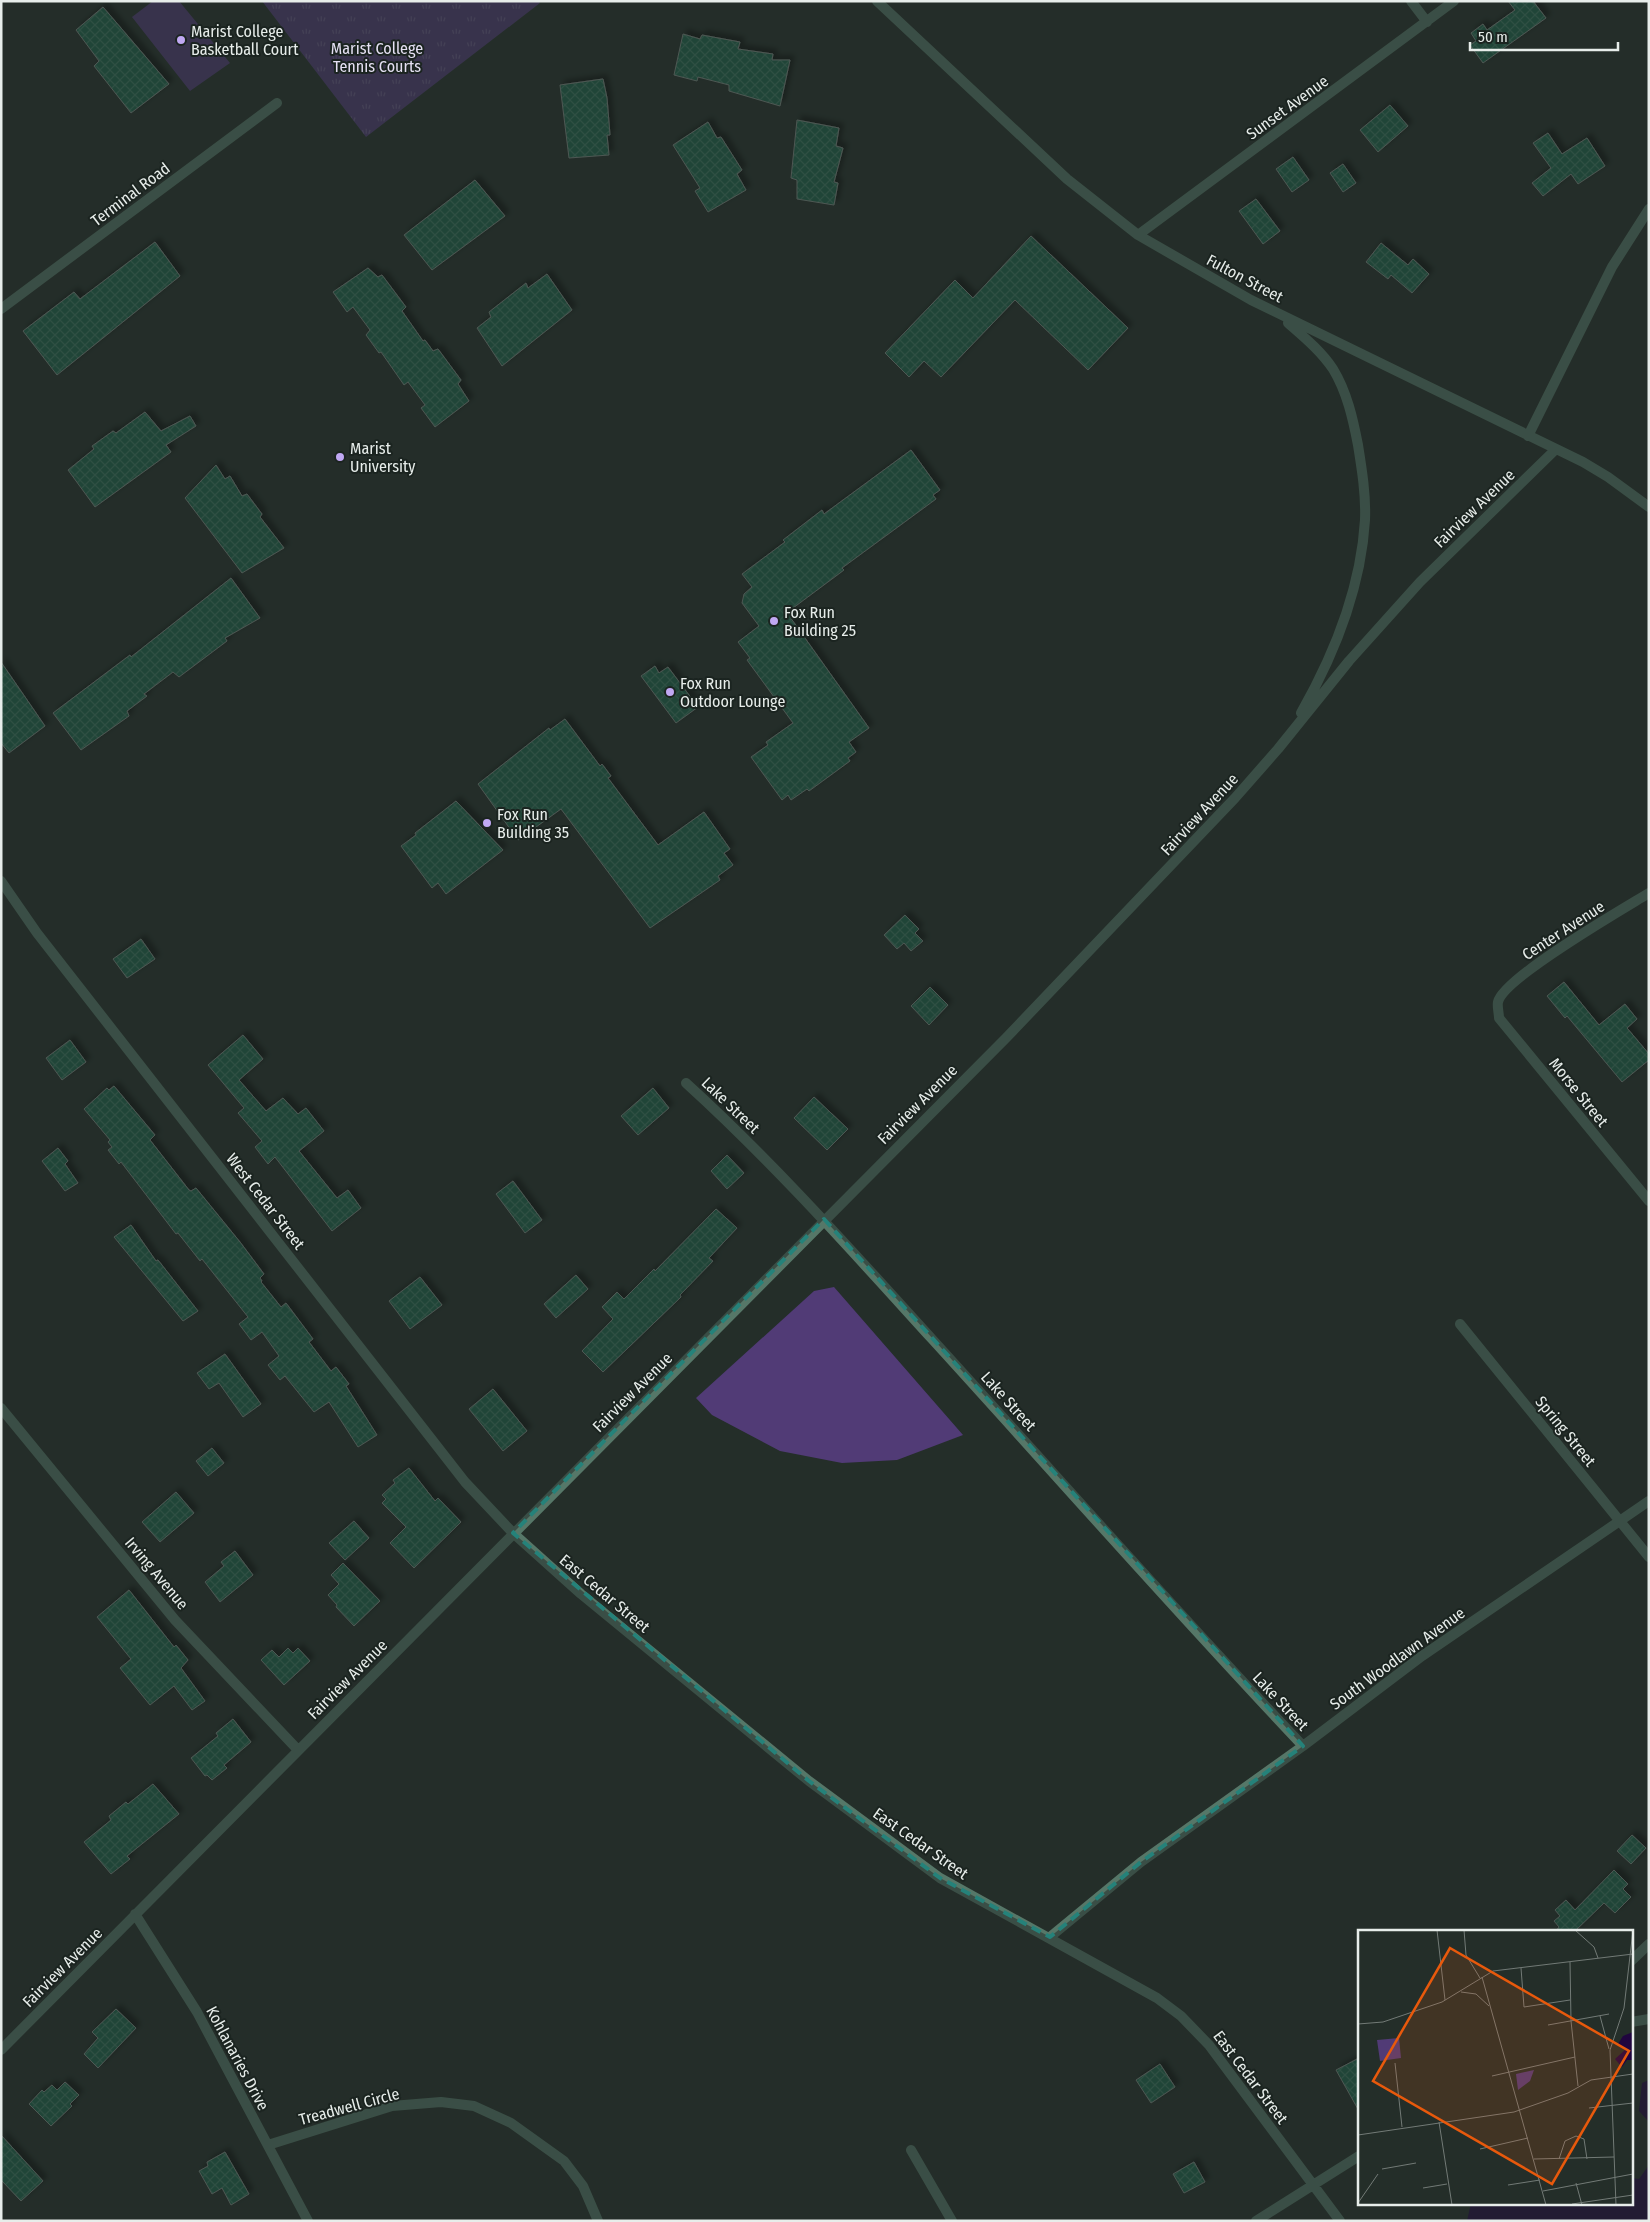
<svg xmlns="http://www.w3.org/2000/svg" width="1650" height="2222" viewBox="0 0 1650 2222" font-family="'Fira Sans Condensed',sans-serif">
<defs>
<pattern id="park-tufts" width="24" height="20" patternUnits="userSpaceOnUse" patternTransform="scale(1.25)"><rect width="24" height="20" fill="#513b76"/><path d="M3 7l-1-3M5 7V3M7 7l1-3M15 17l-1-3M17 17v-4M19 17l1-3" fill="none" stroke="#6a588a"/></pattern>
<pattern id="building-cross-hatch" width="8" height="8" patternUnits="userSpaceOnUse" patternTransform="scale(1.25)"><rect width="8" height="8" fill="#1b6248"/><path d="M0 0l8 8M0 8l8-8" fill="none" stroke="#3c7963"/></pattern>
<filter id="shadow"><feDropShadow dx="4.5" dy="-4.5" stdDeviation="2.5" flood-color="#0009"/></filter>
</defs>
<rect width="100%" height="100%" fill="#242e29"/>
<path fill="#513b76" d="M153 1H179L230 63 190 91 132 17Z
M834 1287 963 1435 897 1460 842 1463 780 1451 712 1415 696 1398 814 1291Z"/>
<path fill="url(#park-tufts)" d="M262 1H538L540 3 366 137Z"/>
<path fill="#20053f" d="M1649 2080V2122L1639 2111 1642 2083Z
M1649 2165V2221H1467L1471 2203H1631V2178L1639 2179Z"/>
<path fill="url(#building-cross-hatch)" stroke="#7f8a85" filter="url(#shadow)" d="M1508 1H1533L1546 18 1483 63 1470 45 1476 41 1471 33 1483 24 1487 30 1515 10Z
M103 7 169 84 131 113 94 66 99 61 76 30Z
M683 34 700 39 702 35 740 42 738 49 773 54 772 60H790L780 106 729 91V85L698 77 697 81 674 75Z
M603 79 607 98 610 135H607L609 155 569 158 560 85Z
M1390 105 1408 126 1378 152 1360 130Z
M797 120 839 128 836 146 843 148 834 182 838 183 834 205 797 199V180L791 178Z
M708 122 717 138 721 137 742 170 737 174 746 190 708 212 695 191 700 188 673 145Z
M1548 133 1562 154 1587 138 1605 166 1578 184 1571 174 1543 196 1532 183 1551 168 1533 143Z
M1293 157 1309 180 1292 192 1276 169Z
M1343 164 1356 183 1343 192 1330 173Z
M475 180 505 216 432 270 404 235Z
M1256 199 1280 231 1263 244 1239 211Z
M1031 236 1128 328 1088 370 1015 300 941 377 924 361 909 377 885 353 955 280 973 298Z
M155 242 180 276 57 375 23 331 74 292 80 299Z
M1381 243 1408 265 1413 259 1429 274 1412 293 1391 275 1388 279 1366 262Z
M368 268 378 277 382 275 406 307 402 311 423 341 425 340 433 351 438 349 461 380 458 384 469 401 435 427 421 408 425 405 408 382 404 385 381 352 379 353 366 335 370 330 353 307 347 312 333 292Z
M547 274 572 310 502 366 477 328 491 317 489 312 526 283 528 288Z
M145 412 161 431 190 416 196 426 166 445 171 452 95 507 68 470 94 449 92 446 113 431 116 433Z
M911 450 940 490 933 495 936 499 842 568 844 570 789 611 792 615 790 617 869 728 849 742 856 752 848 758 850 761 809 791 807 789 791 800 788 795 782 800 751 757 768 745 766 742 793 723 747 660 750 658 738 642 759 626 742 603 744 594 752 587 742 574 785 542 783 540 822 510 824 514Z
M216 465 225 479 230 476 242 496 247 494 262 514 260 517 284 548 242 573 185 498Z
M231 578 260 618 225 638 227 641 179 677 173 672 144 694 147 696 127 711 129 716 81 750 53 713 130 655 131 657Z
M1 662 45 726 9 753 1 743Z
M655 666 659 673 668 667 698 707 676 723 641 676Z
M565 719 600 766 602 764 611 776 608 778 658 845 704 812 730 849 724 853 733 865 718 876 720 880 650 928 561 809 518 840 478 784 549 728 550 730Z
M456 801 503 850 446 894 438 883 432 888 401 846 416 835 415 833Z
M905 915 919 929 915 933 923 941 911 951 904 943 897 949 884 935Z
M141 939 155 959 127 978 113 959Z
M1564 982 1599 1025 1625 1004 1637 1019 1627 1028 1649 1054V1060L1622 1082 1567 1016 1565 1018 1547 996Z
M930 987 948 1005 929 1025 911 1006Z
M243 1035 263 1059 239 1080 266 1111 283 1098 298 1114 306 1108 324 1131 299 1151 337 1198 348 1190 361 1208 332 1231 275 1157 268 1164 255 1147 262 1141 238 1113 244 1108 208 1065Z
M70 1040 86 1062 62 1080 46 1058Z
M114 1086 155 1135 150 1140 189 1190 191 1191 196 1188 240 1242 264 1274 260 1278 262 1281 261 1282 281 1307 286 1303 313 1339 309 1342 331 1371 336 1367 349 1384 346 1386 377 1435 358 1447 329 1402 314 1412 285 1376 280 1380 268 1365 279 1356 262 1332 251 1340 239 1324 248 1317 202 1259 200 1261 178 1233 176 1234 121 1162 119 1164 108 1150 112 1147 108 1142 110 1140 84 1109 107 1088 109 1090Z
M653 1088 669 1108 638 1135 621 1116Z
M814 1097 848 1129 827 1150 794 1118Z
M58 1148 68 1161 65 1164 78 1183 65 1191 42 1161Z
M727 1155 744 1173 727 1189 711 1171Z
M513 1181 542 1220 525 1233 496 1194Z
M716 1209 737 1228 709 1258 713 1261 680 1295 681 1297 603 1372 582 1351 613 1319 602 1307 617 1292 624 1299 654 1269 655 1271Z
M131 1225 156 1261 158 1260 198 1311 183 1321 114 1237Z
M576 1275 588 1289 556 1318 544 1304Z
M420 1277 442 1305 410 1329 389 1301Z
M225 1354 261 1404 243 1417 219 1383 209 1389 197 1373Z
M493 1389 527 1431 503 1451 469 1409Z
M212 1448 224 1463 208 1476 196 1461Z
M409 1468 435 1501 438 1498 461 1522 414 1568 390 1543 406 1527 382 1503 386 1499 382 1495 395 1483 393 1480Z
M176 1492 194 1513 160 1542 142 1522Z
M354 1521 369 1538 345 1560 329 1543Z
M235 1551 253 1575 220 1602 205 1582 224 1566 221 1562Z
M343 1563 380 1601 354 1626 336 1607 337 1605 328 1595 339 1584 331 1575Z
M129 1590 174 1647 176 1645 188 1660 181 1668 205 1701 192 1710 174 1686 150 1705 120 1668 131 1659 97 1617Z
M288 1648 293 1653 298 1648 310 1661 284 1685 261 1660 272 1650 279 1657Z
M233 1719 251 1742 224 1765 227 1768 212 1780 207 1775 205 1776 191 1758 218 1736 216 1733Z
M153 1784 179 1814 127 1856 130 1859 111 1874 84 1842 111 1820 109 1816 126 1802 128 1804Z
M1632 1835 1646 1848 1631 1864 1617 1851Z
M1614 1870 1628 1884 1623 1889 1631 1897 1615 1913 1604 1903 1575 1931H1556L1559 1927 1554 1921 1560 1916 1555 1910 1566 1900 1575 1910Z
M116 2009 136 2028 98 2068 84 2054 98 2038 92 2032Z
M1359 2058V2111L1336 2070Z
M1160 2064 1175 2087 1151 2103 1136 2080Z
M65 2082 79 2095 70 2104 72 2106 51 2126 29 2104 42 2090 44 2092 52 2085 57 2090Z
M1 2135 43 2181 21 2201 1 2180Z
M225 2152 249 2194 231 2205 222 2188 212 2194 199 2171 208 2166 207 2162Z
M1194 2162 1205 2182 1184 2193 1173 2174Z"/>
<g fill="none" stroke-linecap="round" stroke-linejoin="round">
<path stroke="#567768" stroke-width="10" d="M877 1 1067 179 1138 235 1251 300 1583 462 1608 477 1649 507
M1411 1 1427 22
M1138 235 1454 1
M1 309 277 103
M1288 323C1304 337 1321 351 1333 369 1347 392 1353 419 1358 445 1362 470 1366 495 1365 520 1361 587 1334 655 1301 713
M1528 436 1612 267 1649 209
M1 881 37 933 465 1482 513 1533 581 1594 809 1781 940 1878 1157 1998 1181 2016 1209 2045 1340 2221
M1649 893C1623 909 1503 978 1498 1002 1497 1007 1499 1013 1499 1018L1649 1201
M686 1083C774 1163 852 1251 932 1339 1056 1475 1177 1613 1303 1746
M1460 1324 1649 1557
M1 1408 175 1620 298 1750
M135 1914 197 2012 308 2221
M1050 1937 1141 1862 1303 1746 1422 1656 1649 1501
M1631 1961 1649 1944
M1631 2022 1649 2019
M1 2050 1006 1038 1235 798 1278 749 1349 661 1420 582 1556 449
M268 2145 392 2106 441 2102 474 2106 511 2123 564 2161 583 2186 598 2221
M911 2150 952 2221
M1256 2221 1359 2156"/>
</g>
<path d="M0 0H1650V2222H0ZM824 1219 1303 1746 1141 1862 1050 1937 940 1878 809 1781 513 1533Z" fill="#242e29" fill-opacity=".55" fill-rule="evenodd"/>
<path fill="none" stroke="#25827a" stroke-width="4" stroke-dasharray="10 6" stroke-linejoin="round" d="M824 1219 1303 1746 1141 1862 1050 1937 940 1878 809 1781 513 1533Z"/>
<g fill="#c0a8f3" stroke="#1b2420" stroke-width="2">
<circle cx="181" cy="40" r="5"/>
<circle cx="340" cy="457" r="5"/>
<circle cx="774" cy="621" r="5"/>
<circle cx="670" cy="692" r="5"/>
<circle cx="487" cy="823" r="5"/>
</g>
<g text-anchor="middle" stroke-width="4" stroke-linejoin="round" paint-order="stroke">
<g font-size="16" fill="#e7edea" stroke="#1b2420" text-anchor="start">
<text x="191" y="37">Marist College<tspan x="191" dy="18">Basketball Court</tspan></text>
<text x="350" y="454">Marist<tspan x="350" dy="18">University</tspan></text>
<text x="784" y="618">Fox Run<tspan x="784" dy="18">Building 25</tspan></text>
<text x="680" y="689">Fox Run<tspan x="680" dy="18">Outdoor Lounge</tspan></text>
<text x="497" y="820">Fox Run<tspan x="497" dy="18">Building 35</tspan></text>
</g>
<g font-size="16" fill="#e5e0f3" stroke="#1b2420">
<text x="377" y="54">Marist College<tspan x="377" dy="18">Tennis Courts</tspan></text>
</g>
<g font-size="16" fill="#e7edea" stroke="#1b2420">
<text transform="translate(1287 107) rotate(-36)" y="6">Sunset Avenue</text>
<text transform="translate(130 194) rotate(-37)" y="6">Terminal Road</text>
<text transform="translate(1245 278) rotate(28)" y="6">Fulton Street</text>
<text transform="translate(1474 508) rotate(-44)" y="6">Fairview Avenue</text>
<text transform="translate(1199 814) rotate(-47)" y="6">Fairview Avenue</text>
<text transform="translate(1563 930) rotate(-33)" y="6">Center Avenue</text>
<text transform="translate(1579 1092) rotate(51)" y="6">Morse Street</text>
<text transform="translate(917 1104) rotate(-45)" y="6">Fairview Avenue</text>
<text transform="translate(731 1105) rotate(44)" y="6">Lake Street</text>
<text transform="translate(266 1201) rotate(52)" y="6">West Cedar Street</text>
<text transform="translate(632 1392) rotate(-45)" y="6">Fairview Avenue</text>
<text transform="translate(1009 1401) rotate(48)" y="6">Lake Street</text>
<text transform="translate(1566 1431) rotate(51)" y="6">Spring Street</text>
<text transform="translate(157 1573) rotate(50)" y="6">Irving Avenue</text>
<text transform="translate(605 1593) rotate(40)" y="6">East Cedar Street</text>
<text transform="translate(1397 1658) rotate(-36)" y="6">South Woodlawn Avenue</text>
<text transform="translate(347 1679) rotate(-45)" y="6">Fairview Avenue</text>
<text transform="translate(1281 1701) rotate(47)" y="6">Lake Street</text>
<text transform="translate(921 1843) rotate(35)" y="6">East Cedar Street</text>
<text transform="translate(62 1967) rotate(-45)" y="6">Fairview Avenue</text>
<text transform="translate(238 2058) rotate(62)" y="6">Kohlanaries Drive</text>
<text transform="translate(1251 2077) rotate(53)" y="6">East Cedar Street</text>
<text transform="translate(349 2106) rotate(-15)" y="6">Treadwell Circle</text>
</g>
</g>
<g transform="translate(1358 1930)">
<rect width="275" height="275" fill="#242e29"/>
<path d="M176 140 172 151 160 160 158 144Z" fill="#513b76"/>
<path d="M41 108 43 128 22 131 19 110Z" fill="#513b76"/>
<path d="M275 102V130H269L264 137 257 129 267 120 260 114 265 106Z" fill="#20053f"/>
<path fill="none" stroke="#727a76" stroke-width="1" d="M79 0 87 70M106 0 108 25 122 48M217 0 236 17 240 28M212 32 213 91 220 156M163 38 166 77 212 70M124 47 188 275M103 62 118 64 131 76M242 86 251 119M0 94 25 92 84 72 135 41 275 24M190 95 251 84M37 133 44 197M134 146 217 127M231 178 275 173M81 192 94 275M0 205 156 182 210 163 233 150 275 144M122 219 170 208M176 229 256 227M201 229 207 211 218 206 226 209 229 229M24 239 58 233M218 253 224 275M150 255 182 250M65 258 89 254M185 261 275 244M0 273 20 244M214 274 275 265M258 275 252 120 266 78 275 0"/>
<path fill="#e8590c" fill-opacity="0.15" stroke="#e8590c" stroke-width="2.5" d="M92 18 271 121 194 254 15 151Z"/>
<rect width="275" height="275" fill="none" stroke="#e7edea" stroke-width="2.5"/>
</g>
<rect width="1650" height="2222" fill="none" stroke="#e7edea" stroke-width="5"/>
<path d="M1470 42v8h148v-8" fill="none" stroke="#e7edea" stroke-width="2.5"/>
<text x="1478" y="42" font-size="15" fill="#e7edea" stroke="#1b2420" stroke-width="4" paint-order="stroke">50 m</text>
</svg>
